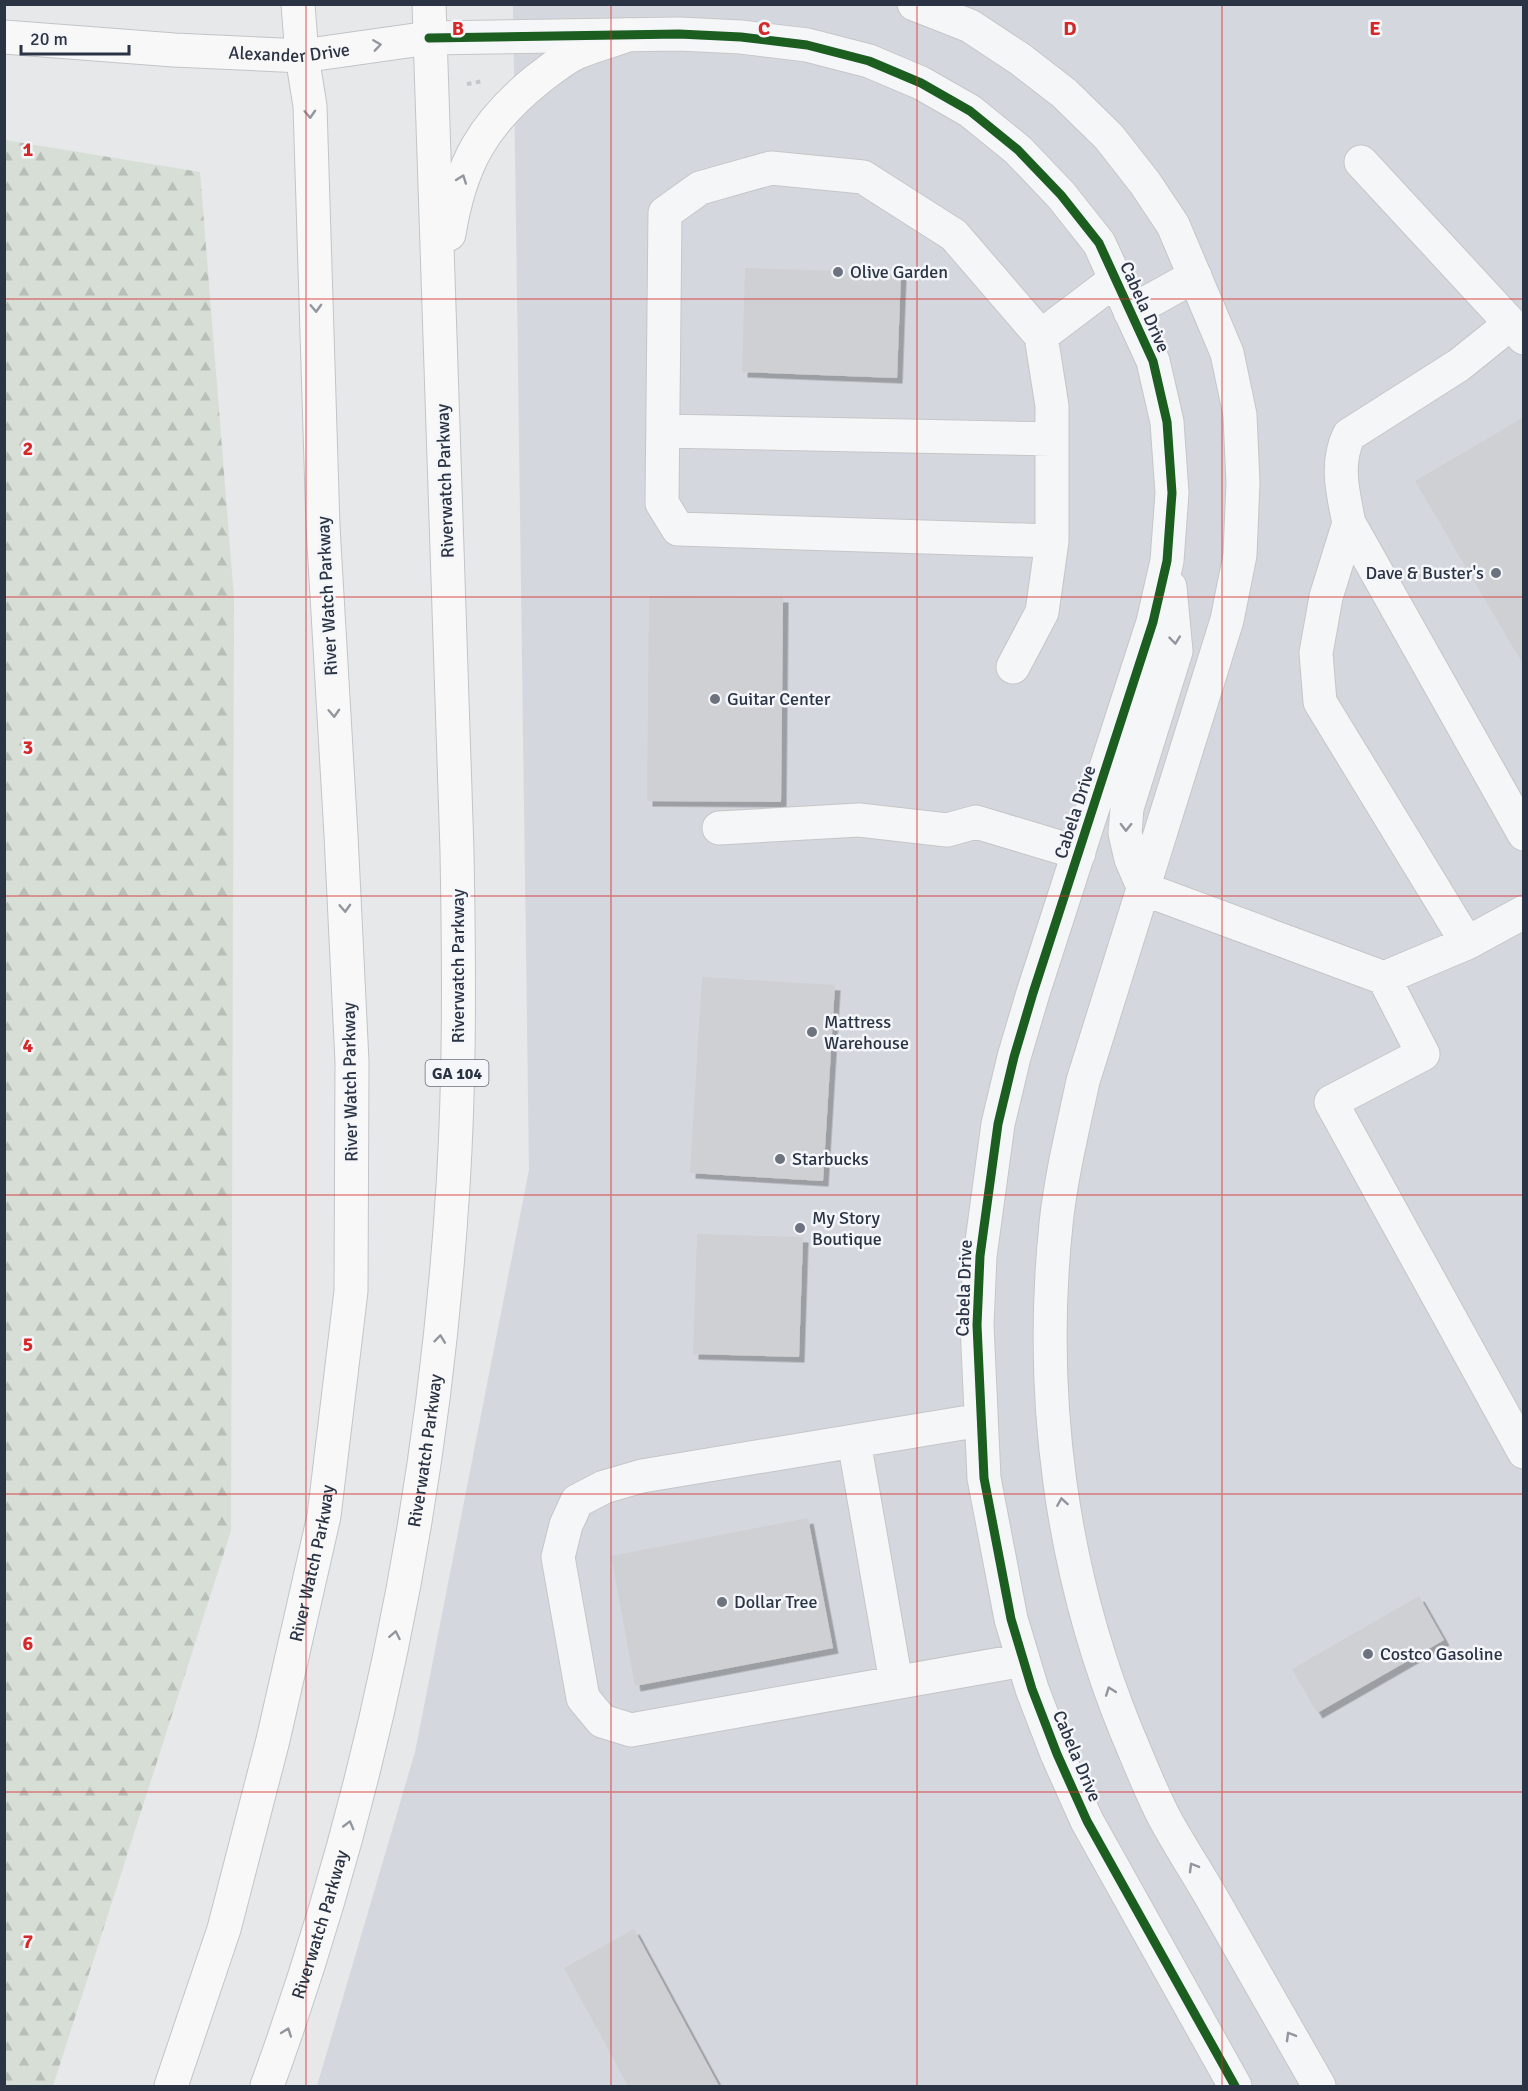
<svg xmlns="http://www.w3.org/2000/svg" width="1528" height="2091" viewBox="0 0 1528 2091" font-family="Signika,sans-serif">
<defs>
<pattern id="forest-firs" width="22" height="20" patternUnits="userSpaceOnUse" patternTransform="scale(1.5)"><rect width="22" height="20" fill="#d6ded6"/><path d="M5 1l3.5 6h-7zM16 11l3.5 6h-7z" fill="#b8bfb9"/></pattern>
<filter id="shadow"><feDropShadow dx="5.5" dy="5.5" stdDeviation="0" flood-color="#0004"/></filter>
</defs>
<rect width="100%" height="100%" fill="#e6e8ea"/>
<path fill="#d4d7dd" d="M513 5H1523V2086H317L415 1752 529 1170Z"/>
<path fill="url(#forest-firs)" d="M5 140 200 172 234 598 231 1531 53 2086H4Z"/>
<path fill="#ced0d3" filter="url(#shadow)" d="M745 268 901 273 897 378 742 372Z
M1524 417V666L1415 481Z
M649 596 783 597 781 802 647 801Z
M702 977 835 985 823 1181 690 1173Z
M697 1234 803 1237 799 1357 693 1354Z
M808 1518 833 1648 635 1686 611 1556Z
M1419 1596 1444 1640 1317 1713 1292 1669Z
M634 1929 719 2086H628L564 1968Z"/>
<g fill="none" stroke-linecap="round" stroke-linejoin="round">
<defs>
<path id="minor" d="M914 4 970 26 1020 59 1064 93 1109 137 1145 183 1173 225 1227 353 1240 415 1243 483 1240 555 1227 620 1083 1081C1073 1128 1061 1176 1056 1224 1038 1397 1061 1572 1127 1733 1139 1761 1150 1790 1164 1817 1179 1845 1197 1872 1213 1900 1249 1962 1284 2024 1319 2086
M429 38 679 34 741 37 807 45 869 61 921 83 970 111 1018 150 1061 195 1099 243 1153 361 1167 422 1172 493 1167 561 1153 622 1033 993 1014 1057 998 1124 980 1256 977 1325 984 1478 1011 1619 1032 1689 1057 1754 1087 1821 1235 2086
M1361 162 1524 338
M1130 312 1195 276
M1510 324 1459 365 1349 435C1335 464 1343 493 1349 523L1524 834
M1041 336 1052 406V541L678 529 662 503 665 213 700 188 771 168 863 177 954 235 1041 336 1115 280
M663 431 1052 439
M1349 523 1326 597 1316 653 1320 702 1467 943
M1170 587 1176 651 1127 808 1125 833 1131 859 1144 889 1384 978 1423 1054 1331 1102 1524 1452
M1013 667 1042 612 1052 541
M719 828 859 820 947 830 976 822 1079 853
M1384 978 1467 943 1524 912
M981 1420 642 1476 604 1487 577 1501 566 1525 558 1557 583 1698 602 1721 631 1730 1023 1660
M854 1441 896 1682"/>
<g id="major">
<path id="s1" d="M4 37 174 50 302 56 429 38"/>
<path d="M449 234C460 165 483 123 538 79 550 70 563 59 576 53 592 46 611 41 628 35"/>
<path id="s2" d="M171 2086 224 1929 273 1740 324 1516 351 1291 352 1062 341 835 323 527 310 106 302 56 298 4"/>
<path id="s3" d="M267 2086C372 1797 434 1493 453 1186 460 1074 459 962 457 851L429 4"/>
</g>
</defs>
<use href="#minor" stroke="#c4c6c8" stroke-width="35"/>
<use href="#major" stroke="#c2c5c8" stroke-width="35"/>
<path stroke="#c5c6ca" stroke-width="4" stroke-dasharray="4.5 4.5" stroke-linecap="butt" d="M467 84 483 81"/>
<use href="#minor" stroke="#f5f6f7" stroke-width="33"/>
<use href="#major" stroke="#f8f8f8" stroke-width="33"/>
<defs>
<path id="cycleway" d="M429 38 679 34 741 37 807 45 869 61 921 83 970 111 1018 150 1061 195 1099 243 1153 361 1167 422 1172 493 1167 561 1153 622 1033 993 1014 1057 998 1124 980 1256 977 1325 984 1478 1011 1619 1032 1689 1057 1754 1087 1821 1235 2086"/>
</defs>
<use href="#cycleway" stroke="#f4f6f9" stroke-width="13"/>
<use href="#cycleway" stroke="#1b5e20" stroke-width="9"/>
</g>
<defs><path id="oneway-chevron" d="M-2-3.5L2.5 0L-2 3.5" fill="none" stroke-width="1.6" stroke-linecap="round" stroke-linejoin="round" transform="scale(1.5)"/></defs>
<g stroke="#92969e">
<use href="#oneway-chevron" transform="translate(377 45) rotate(-8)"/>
<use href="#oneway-chevron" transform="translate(310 114) rotate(87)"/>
<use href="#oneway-chevron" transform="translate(462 179) rotate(-70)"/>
<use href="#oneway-chevron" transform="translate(316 308) rotate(88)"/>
<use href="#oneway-chevron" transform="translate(334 713) rotate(87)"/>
<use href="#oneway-chevron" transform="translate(345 908) rotate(87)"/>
<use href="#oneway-chevron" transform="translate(440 1339) rotate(-83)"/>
<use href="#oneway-chevron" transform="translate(395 1635) rotate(-79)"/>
<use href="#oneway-chevron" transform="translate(349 1825) rotate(-75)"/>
<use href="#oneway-chevron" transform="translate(287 2032) rotate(-70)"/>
</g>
<g stroke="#90959e">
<use href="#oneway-chevron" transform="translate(1175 640) rotate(84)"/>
<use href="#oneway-chevron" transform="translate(1126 827) rotate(91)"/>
<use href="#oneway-chevron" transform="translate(1062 1502) rotate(-99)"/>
<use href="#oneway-chevron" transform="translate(1110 1691) rotate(-110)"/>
<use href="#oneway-chevron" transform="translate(1193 1867) rotate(-120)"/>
<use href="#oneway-chevron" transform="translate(1290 2036) rotate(-120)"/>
</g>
<path fill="none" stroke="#d62828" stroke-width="1.5" stroke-opacity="0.55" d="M306 4V2086M611 4V2086M917 4V2086M1222 4V2086M4 299H1524M4 597H1524M4 896H1524M4 1195H1524M4 1494H1524M4 1792H1524"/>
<g fill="#6c737f" stroke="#f4f6f9" stroke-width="2">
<circle cx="838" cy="272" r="6"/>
<circle cx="1496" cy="573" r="6"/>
<circle cx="715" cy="699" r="6"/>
<circle cx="812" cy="1032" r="6"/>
<circle cx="780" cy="1159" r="6"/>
<circle cx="800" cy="1228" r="6"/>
<circle cx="722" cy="1602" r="6"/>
<circle cx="1368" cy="1654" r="6"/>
</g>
<g text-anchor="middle" stroke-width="5" stroke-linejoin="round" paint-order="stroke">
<rect fill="#f4f6f9" stroke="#676e7b" stroke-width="1.5" x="425.5" y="1060" width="63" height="26" rx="4.5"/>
<g font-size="16" font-weight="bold" fill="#2b3445">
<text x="457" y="1079">GA 104</text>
</g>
<g font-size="18" fill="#2b3445" stroke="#f4f6f9">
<text dy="6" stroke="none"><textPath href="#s1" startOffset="286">Alexander Drive</textPath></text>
<text transform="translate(1145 307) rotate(66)" y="6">Cabela Drive</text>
<text transform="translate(445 481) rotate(-92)" y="6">Riverwatch Parkway</text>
<text transform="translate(327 596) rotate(-93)" y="6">River Watch Parkway</text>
<text transform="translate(1075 812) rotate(-72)" y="6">Cabela Drive</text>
<text transform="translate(458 966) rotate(-90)" y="6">Riverwatch Parkway</text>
<text transform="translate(350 1082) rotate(-91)" y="6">River Watch Parkway</text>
<text transform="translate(964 1288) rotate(-88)" y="6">Cabela Drive</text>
<text dy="6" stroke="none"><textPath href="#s3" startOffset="656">Riverwatch Parkway</textPath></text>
<text dy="6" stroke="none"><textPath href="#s2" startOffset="542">River Watch Parkway</textPath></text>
<text transform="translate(1077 1756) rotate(67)" y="6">Cabela Drive</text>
<text dy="6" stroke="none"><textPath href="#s3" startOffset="170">Riverwatch Parkway</textPath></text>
</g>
<g font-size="18" fill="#2b3445" stroke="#f4f6f9" text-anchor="start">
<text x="850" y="278">Olive Garden</text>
<text x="1484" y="579" text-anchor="end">Dave &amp; Buster's</text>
<text x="727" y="705">Guitar Center</text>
<text x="824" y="1028">Mattress<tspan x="824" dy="21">Warehouse</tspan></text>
<text x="792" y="1165">Starbucks</text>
<text x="812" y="1224">My Story<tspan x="812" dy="21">Boutique</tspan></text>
<text x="734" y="1608">Dollar Tree</text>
<text x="1380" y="1660">Costco Gasoline</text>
</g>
</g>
<g font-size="20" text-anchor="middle" font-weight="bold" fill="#d62828" stroke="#f4f6f9" stroke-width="5" stroke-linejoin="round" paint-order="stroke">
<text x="458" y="35">B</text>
<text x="764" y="35">C</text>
<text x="1070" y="35">D</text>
<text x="1375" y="35">E</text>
<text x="28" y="156">1</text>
<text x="28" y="455">2</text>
<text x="28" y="754">3</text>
<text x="28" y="1052">4</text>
<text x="28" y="1351">5</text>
<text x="28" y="1650">6</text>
<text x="28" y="1948">7</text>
</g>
<rect width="1528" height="2091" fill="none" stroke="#2b3445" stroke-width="12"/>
<path d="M21 45v9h108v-9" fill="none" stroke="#2b3445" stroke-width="3"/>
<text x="30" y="45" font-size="18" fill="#2b3445" stroke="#f4f6f9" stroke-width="4.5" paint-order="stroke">20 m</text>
</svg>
